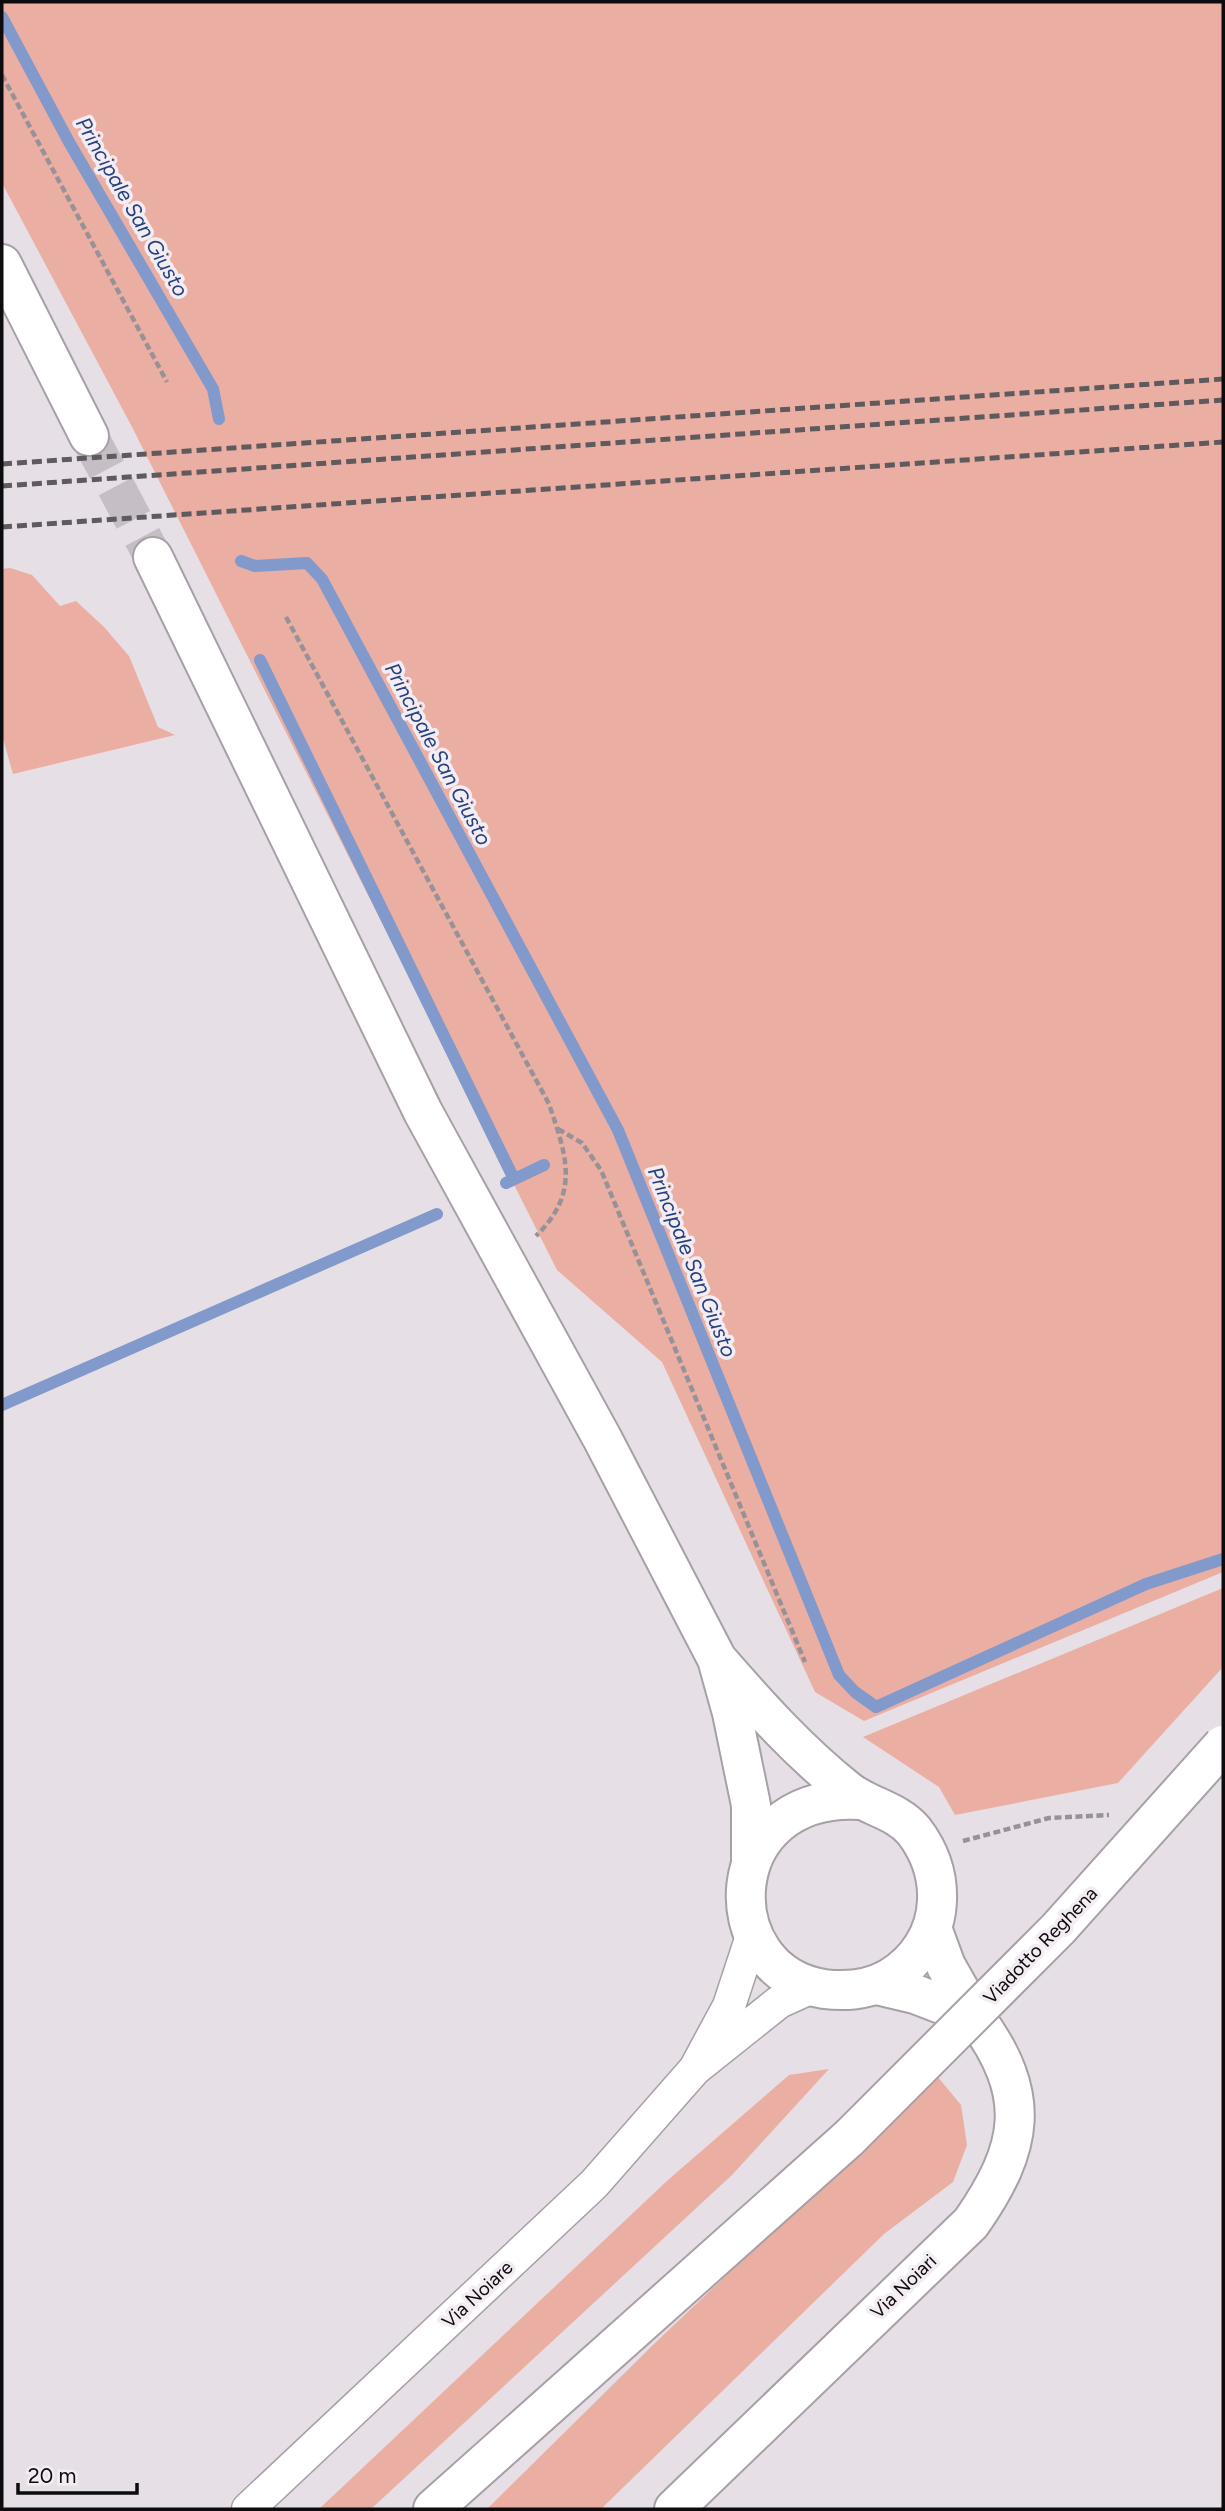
<svg xmlns="http://www.w3.org/2000/svg" width="1225" height="2511" viewBox="0 0 1225 2511" font-family="Figtree,sans-serif">
<rect width="100%" height="100%" fill="#e6dfe5"/>
<path fill="#ebaea2" d="M2 2H1223V1572L864 1721 815 1692 662 1362 557 1270 131 425 2 183Z
M10 568 32 575 60 606 76 601 104 627 129 656 158 727 175 735 13 774 2 735V569Z
M1223 1588V1667L1118 1783 955 1815 939 1787 863 1737Z
M829 2069 732 2175 371 2509H319L668 2180 789 2075Z
M937 2076 961 2105 967 2145 953 2182 884 2234 601 2509H487L656 2342Z"/>
<g fill="none" stroke-linecap="round" stroke-linejoin="round">
<path stroke="#819acb" stroke-width="12" d="M2 17 69 142 213 389 219 419
M241 561 255 566 307 563 322 579 618 1130 839 1675 855 1692 876 1707 1146 1584 1223 1559
M260 660 514 1179
M506 1183 544 1165
M2 1405 437 1214"/>
<path stroke="#c5bfc5" stroke-width="38" stroke-dasharray="38 19" stroke-linecap="butt" d="M89 436 153 557"/>
<defs>
<path id="minor" d="M753 1933 729 2006 695 2069 779 2002 812 1987
M248 2509 594 2184 695 2069"/>
<path id="tertiary" d="M2 264 89 436
M153 557 423 1112 602 1438 717 1659
M751 1862V1805L732 1713 717 1659C758 1706 798 1751 847 1790 868 1807 897 1810 914 1831 930 1852 938 1874 937 1900 936 1933 918 1961 890 1978 869 1990 848 1992 824 1989 712 1972 717 1792 860 1800
M877 1985 915 1994 975 2017 946 1966 932 1928
M674 2509 971 2223C1024 2147 1033 2095 975 2017"/>
<path id="trunk" d="M433 2509 849 2138"/>
</defs>
<use href="#minor" stroke="#a7a0a6" stroke-width="35"/>
<use href="#tertiary" stroke="#a7a0a6" stroke-width="42"/>
<use href="#trunk" stroke="#a7a0a6" stroke-width="42"/>
<path stroke="#979297" stroke-width="4.5" stroke-dasharray="7 3.5" stroke-linecap="butt" d="M2 75 167 382
M286 617 549 1104C566 1155 581 1192 536 1236
M558 1129 582 1143 601 1170 805 1662
M963 1841 1049 1818 1109 1815"/>
<use href="#minor" stroke="#fff" stroke-width="32"/>
<use href="#tertiary" stroke="#fff" stroke-width="38"/>
<use href="#trunk" stroke="#fff" stroke-width="38"/>
<path stroke="#5e5a5e" stroke-width="5" stroke-dasharray="10 5" stroke-linecap="butt" d="M2 464 1223 379
M2 486 1223 400
M2 527 1223 442"/>
<defs>
<path id="trunk-bridge" d="M849 2138 1058 1929 1223 1745"/>
</defs>
<use href="#trunk-bridge" stroke="#a7a0a6" stroke-width="42" stroke-linecap="butt"/>
<use href="#trunk-bridge" stroke="#fff" stroke-width="38"/>
</g>
<g text-anchor="middle" stroke-width="7" stroke-linejoin="round" paint-order="stroke">
<g font-size="19" fill="#0d0b0d" stroke="#f3ecf2">
<text transform="translate(1040 1945) rotate(-46)" y="7">Viadotto Reghena</text>
<text transform="translate(903 2286) rotate(-44)" y="7">Via Noiari</text>
<text transform="translate(477 2294) rotate(-43)" y="7">Via Noiare</text>
</g>
<g font-size="21" font-style="italic" fill="#25417e" stroke="#f3ecf2">
<text transform="translate(132 207) rotate(60)" y="7">Principale San Giusto</text>
<text transform="translate(438 754) rotate(62)" y="7">Principale San Giusto</text>
<text transform="translate(692 1262) rotate(68)" y="7">Principale San Giusto</text>
</g>
</g>
<rect width="1225" height="2511" fill="none" stroke="#0d0b0d" stroke-width="7"/>
<path d="M18 2483v10h119v-10" fill="none" stroke="#0d0b0d" stroke-width="3.5"/>
<text x="28" y="2483" font-size="21" fill="#0d0b0d" stroke="#f3ecf2" stroke-width="5" paint-order="stroke">20 m</text>
</svg>
